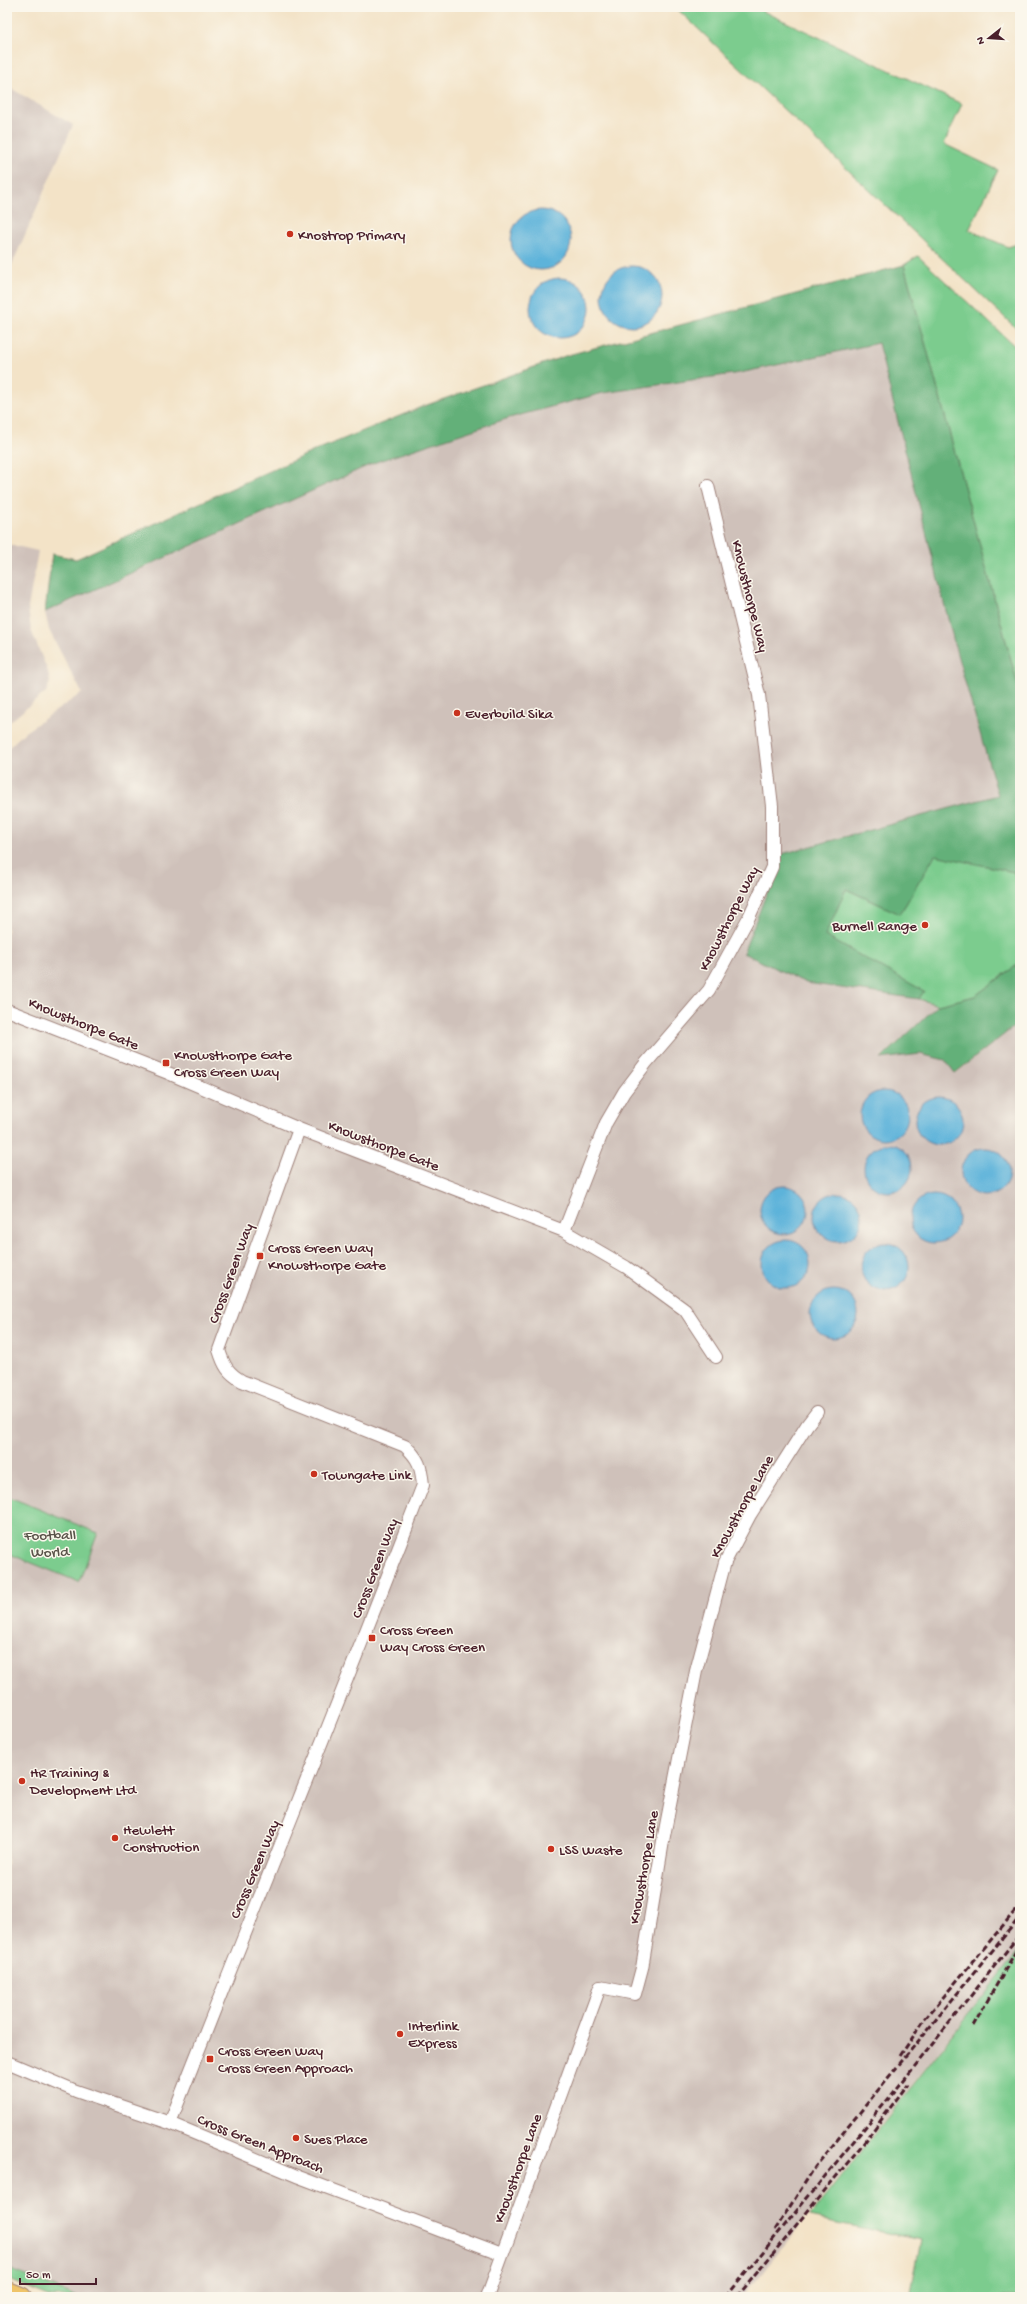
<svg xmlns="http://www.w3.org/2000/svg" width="1027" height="2304" viewBox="0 0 1027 2304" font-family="'Gochi Hand',sans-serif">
<rect width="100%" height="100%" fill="#fbf7ec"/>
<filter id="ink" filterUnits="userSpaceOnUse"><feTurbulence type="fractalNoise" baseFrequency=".025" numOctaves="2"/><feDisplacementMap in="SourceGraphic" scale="8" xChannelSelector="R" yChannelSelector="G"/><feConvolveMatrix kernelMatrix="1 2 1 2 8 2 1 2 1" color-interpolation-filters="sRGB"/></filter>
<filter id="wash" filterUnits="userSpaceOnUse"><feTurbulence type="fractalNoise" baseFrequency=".012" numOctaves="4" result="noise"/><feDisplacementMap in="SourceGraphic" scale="16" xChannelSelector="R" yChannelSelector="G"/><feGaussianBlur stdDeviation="0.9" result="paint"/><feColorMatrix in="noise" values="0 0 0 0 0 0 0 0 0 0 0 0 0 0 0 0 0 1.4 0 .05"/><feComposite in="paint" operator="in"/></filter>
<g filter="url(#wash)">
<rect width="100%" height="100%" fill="#f3e3c7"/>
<path fill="#cfc1ba" d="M7 86 73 125 7 276Z
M878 343 957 654 998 795 782 854 743 953 924 991 825 936 846 889 900 914 935 854 1020 892V963L975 996 938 1005 881 1058 920 1054 946 1060 956 1073 1020 1022V1949L743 2297H74L7 2271V749L25 732 82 693 49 630 45 612 376 462 509 418 603 393 740 373Z
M7 544 38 551 28 608 31 630 48 672 50 682 46 692 7 724Z"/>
<path fill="#7bcc8e" stroke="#62765c" d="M675 7H754L962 104 944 144 998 170 969 230 1008 247 1020 243V332Z
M918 256 1020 351V693L904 265Z
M935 854 1014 872 1020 892V963L975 996 938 1005 919 999 923 991 825 936 846 889 900 914Z
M7 1496 98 1533 79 1582 7 1553Z
M1020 1949V2297H910L921 2240 809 2217Z
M7 2268 77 2297H51L7 2279Z"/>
<path fill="#64b079" stroke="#576852" d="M904 265 1020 693V892L1014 872 935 855 900 914 846 889 825 936 924 991 919 999 806 983 743 953 782 854 998 795 957 654 878 343 740 373 603 393 509 418 376 462 45 612 52 554 76 559 314 451 424 406 568 355Z
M1020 963V1022L955 1073 945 1060 920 1054 881 1059 938 1005 975 996Z"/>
<path fill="#5db3da" stroke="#546982" d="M511 240a30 30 0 1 1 60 0a30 30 0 1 1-60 0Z
M602 296a30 30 0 1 1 60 0a30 30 0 1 1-60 0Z
M530 308a30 30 0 1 1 60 0a30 30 0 1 1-60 0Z
M860 1115a24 24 0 1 1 48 0a24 24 0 1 1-48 0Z
M915 1121a24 24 0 1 1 48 0a24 24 0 1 1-48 0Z
M864 1168a24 24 0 1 1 48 0a24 24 0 1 1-48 0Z
M961 1172a24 24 0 1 1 48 0a24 24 0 1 1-48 0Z
M760 1210a24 24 0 1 1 48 0a24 24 0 1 1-48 0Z
M814 1217a24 24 0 1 1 48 0a24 24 0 1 1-48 0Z
M910 1219a24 24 0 1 1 48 0a24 24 0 1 1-48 0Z
M762 1264a24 24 0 1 1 48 0a24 24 0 1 1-48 0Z
M861 1267a24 24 0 1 1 48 0a24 24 0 1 1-48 0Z
M810 1314a24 24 0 1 1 48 0a24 24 0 1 1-48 0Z"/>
</g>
<g filter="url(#ink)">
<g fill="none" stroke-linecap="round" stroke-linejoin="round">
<defs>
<path id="minor" d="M7 1010 168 1073 299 1129 564 1231 626 1267 685 1310 716 1357
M564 1231 606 1123 624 1092 646 1063 709 990 749 917 772 867V806L759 695 708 486
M7 2062 76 2091 170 2123 299 2177 502 2254
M170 2123C253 1910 341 1699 423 1485 421 1466 419 1459 405 1446L242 1381C228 1373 224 1366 219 1350L299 1129
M487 2297 600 1987 635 1994 642 1968 663 1841 696 1671 725 1562 750 1515 807 1425 817 1412"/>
<path id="trunk" d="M7 2291 22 2297"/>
</defs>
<use href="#minor" stroke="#9e8179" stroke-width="14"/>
<use href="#trunk" stroke="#9e8179" stroke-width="21"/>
<use href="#minor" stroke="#fff" stroke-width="12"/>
<use href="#trunk" stroke="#efc469" stroke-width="19"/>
<path stroke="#4a1f2b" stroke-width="3" stroke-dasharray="6 3" stroke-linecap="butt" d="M973 2026 1020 1944
M900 2056 925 2019 1020 1905
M775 2230 815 2167 1020 1917
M726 2297 903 2081 1020 1934
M737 2297 863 2144 908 2084"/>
</g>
</g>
<g fill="#c8321e" stroke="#fbf7ec" stroke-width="1.5">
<circle cx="290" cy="234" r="4"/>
<circle cx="457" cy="713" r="4"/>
<circle cx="925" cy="925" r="4"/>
<rect x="162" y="1059" width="8" height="8" rx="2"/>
<rect x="256" y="1252" width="8" height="8" rx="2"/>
<circle cx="314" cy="1474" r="4"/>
<rect x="368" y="1634" width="8" height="8" rx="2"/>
<circle cx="22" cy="1781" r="4"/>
<circle cx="115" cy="1838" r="4"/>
<circle cx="551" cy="1849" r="4"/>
<circle cx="400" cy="2034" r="4"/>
<rect x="206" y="2055" width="8" height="8" rx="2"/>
<circle cx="296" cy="2138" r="4"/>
</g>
<g text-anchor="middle" stroke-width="3" stroke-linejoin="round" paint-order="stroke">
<g font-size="15" fill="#4a1f2b" stroke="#fbf7ec" text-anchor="start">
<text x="298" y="239">Knostrop Primary</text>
<text x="465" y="718">Everbuild Sika</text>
<text x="917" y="930" text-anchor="end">Burnell Range</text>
<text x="174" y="1059">Knowsthorpe Gate<tspan x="174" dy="17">Cross Green Way</tspan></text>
<text x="268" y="1252">Cross Green Way<tspan x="268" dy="17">Knowsthorpe Gate</tspan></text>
<text x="322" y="1479">Towngate Link</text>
<text x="380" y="1634">Cross Green<tspan x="380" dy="17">Way Cross Green</tspan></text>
<text x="30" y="1777">HR Training &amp;<tspan x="30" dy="17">Development Ltd</tspan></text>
<text x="123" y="1834">Hewlett<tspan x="123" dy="17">Construction</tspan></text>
<text x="559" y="1854">LSS Waste</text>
<text x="408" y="2030">Interlink<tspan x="408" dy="17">Express</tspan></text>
<text x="218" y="2055">Cross Green Way<tspan x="218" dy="17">Cross Green Approach</tspan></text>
<text x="304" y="2143">Sues Place</text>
</g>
<g font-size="15" fill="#4a1f2b" stroke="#fbf7ec">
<text transform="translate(751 596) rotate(76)" y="5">Knowsthorpe Way</text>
<text transform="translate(728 918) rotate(-63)" y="5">Knowsthorpe Way</text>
<text transform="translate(84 1023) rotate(22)" y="5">Knowsthorpe Gate</text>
<text transform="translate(384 1145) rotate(21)" y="5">Knowsthorpe Gate</text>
<text transform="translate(230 1273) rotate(-70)" y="5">Cross Green Way</text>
<text transform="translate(741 1506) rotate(-61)" y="5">Knowsthorpe Lane</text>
<text transform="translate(374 1568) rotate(-69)" y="5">Cross Green Way</text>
<text transform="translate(643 1867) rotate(-80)" y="5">Knowsthorpe Lane</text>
<text transform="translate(254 1869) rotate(-67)" y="5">Cross Green Way</text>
<text transform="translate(261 2143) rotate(22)" y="5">Cross Green Approach</text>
<text transform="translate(517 2168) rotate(-70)" y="5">Knowsthorpe Lane</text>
</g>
<g font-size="15" fill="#595349" stroke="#fbf7ec">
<text x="50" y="1539">Football<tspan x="50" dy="17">World</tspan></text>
</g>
</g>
<rect width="1027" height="2304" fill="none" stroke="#fbf7ec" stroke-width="24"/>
<g transform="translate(989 38) rotate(253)" stroke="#fbf7ec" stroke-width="3" paint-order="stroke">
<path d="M0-3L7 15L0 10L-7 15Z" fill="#4a1f2b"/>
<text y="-6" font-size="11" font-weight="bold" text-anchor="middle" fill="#4a1f2b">N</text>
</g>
<path d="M20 2278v6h76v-6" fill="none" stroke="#4a1f2b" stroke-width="2"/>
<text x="26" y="2278" font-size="12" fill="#4a1f2b" stroke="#fbf7ec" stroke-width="3" paint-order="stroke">50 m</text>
</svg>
